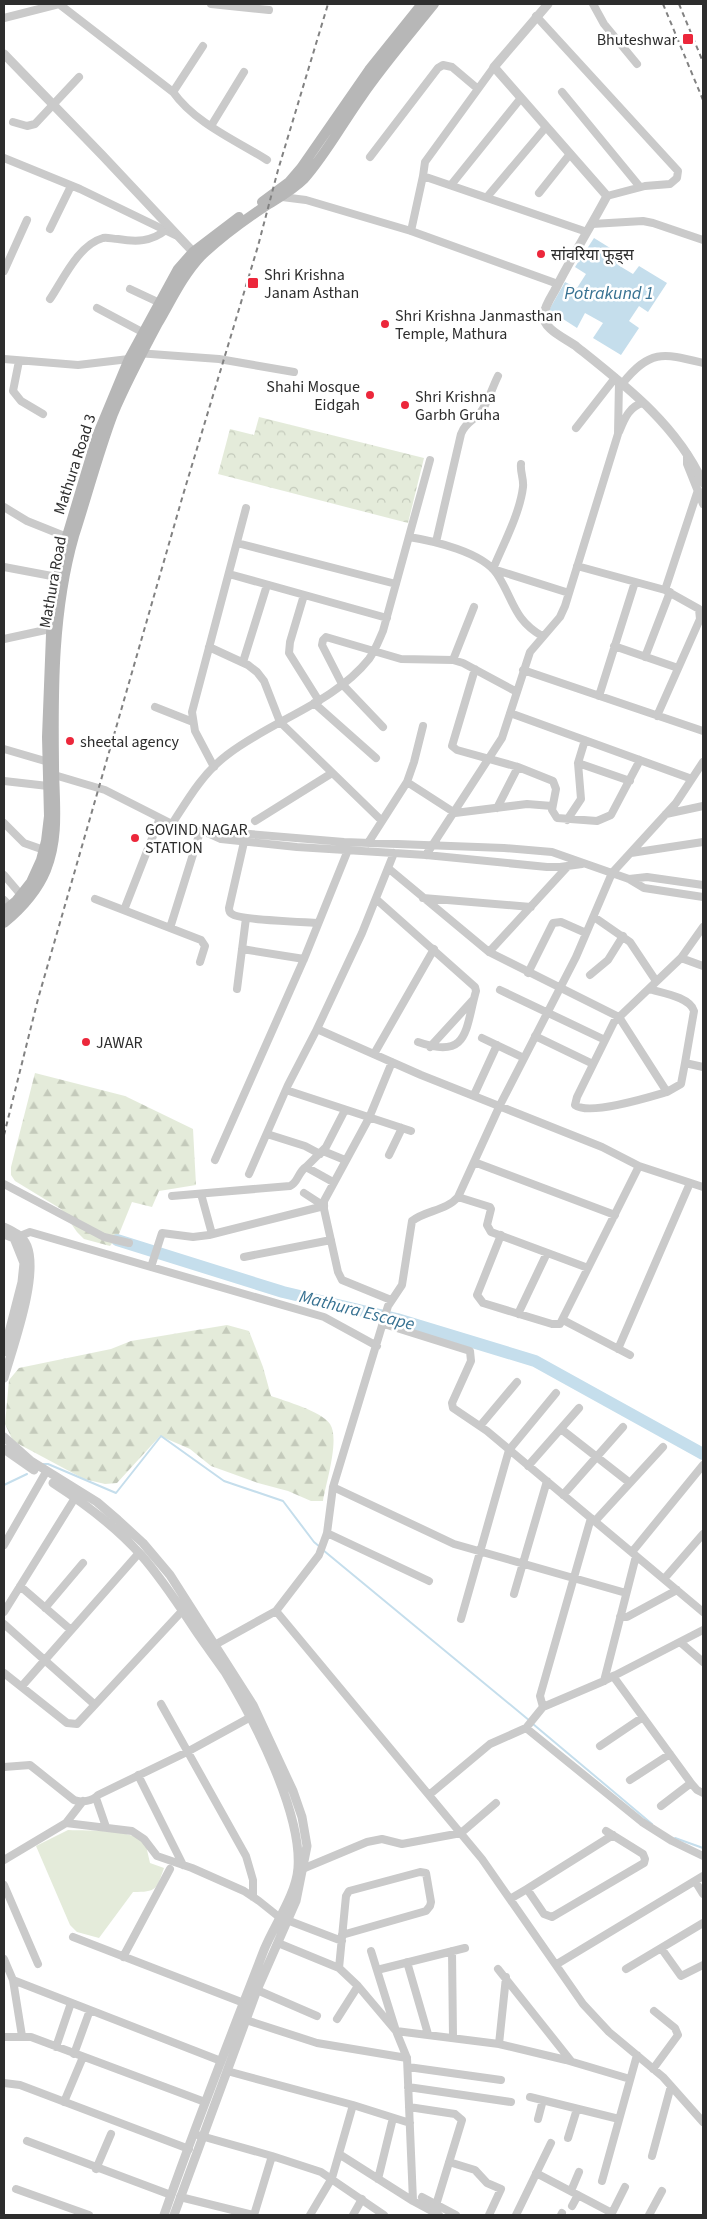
<svg xmlns="http://www.w3.org/2000/svg" width="707" height="2219" viewBox="0 0 707 2219" font-family="'Source Sans 3','Noto Sans Devanagari',sans-serif">
<defs>
<pattern id="forest-firs" width="22" height="20" patternUnits="userSpaceOnUse" patternTransform="scale(1.25)"><rect width="22" height="20" fill="#e4ebda"/><path d="M5 1l3.5 6h-7zM16 11l3.5 6h-7z" fill="#c4cabb"/></pattern>
<pattern id="park-crowns" width="20" height="18" patternUnits="userSpaceOnUse" patternTransform="scale(1.25)"><rect width="20" height="18" fill="#e4ebda"/><path d="M2 6a3 3 0 1 1 6 0M12 15a3 3 0 1 1 6 0" fill="none" stroke="#c4cabb"/></pattern>
</defs>
<rect width="100%" height="100%" fill="#fff"/>
<path fill="#e4ebda" d="M68 1830C92 1831 123 1829 145 1841L150 1863 164 1868C156 1890 157 1892 133 1892L99 1938 77 1932 70 1925 36 1846Z"/>
<path fill="url(#forest-firs)" d="M35 1073 125 1096 193 1129 196 1185 159 1191 152 1207 132 1202 119 1234 110 1246 84 1239 77 1232 61 1209 15 1181 11 1175V1167Z
M227 1325 249 1331 263 1367 271 1396C285 1401 321 1411 330 1424 340 1439 326 1483 323 1501H311L288 1491 258 1483 211 1466 190 1449 160 1436 117 1483 105 1484 84 1479 13 1441 5 1424 9 1380 19 1368 111 1349 131 1341Z"/>
<path fill="url(#park-crowns)" d="M259 417 424 458 408 523 218 474 230 429 254 435Z"/>
<path fill="#c5deec" d="M594 238 623 256 618 265 633 274 639 266 667 283 648 312 639 306 629 321 639 328 621 355 593 338 603 323 585 313 577 328 549 310 565 282 577 288 586 274 575 267Z"/>
<g fill="none" stroke-linecap="round" stroke-linejoin="round">
<path stroke="#c5deec" stroke-width="2" d="M41 1464H48L116 1493 161 1436 224 1481 283 1501 314 1542 320 1547
M4 1485 27 1474
M323 1550 530 1721
M533 1724 652 1824
M675 1838 703 1848"/>
<path stroke="#c5deec" stroke-width="12" d="M117 1240 283 1292 397 1319 535 1361 703 1454"/>
<path stroke="#cacaca" stroke-width="8" d="M211 4 269 10
M593 4 604 24 637 64
M536 16 678 171 677 178 670 184 645 186 607 196
M4 18 59 4 173 92C195 123 235 140 267 160
M494 67 425 162 423 176 587 232
M173 92 203 46
M562 92 640 187
M13 122 27 126 35 124 79 77
M211 126 244 72
M370 157 438 68 443 65 452 67 478 89
M4 158 80 189 175 235
M451 185 521 98
M539 193 570 154
M282 197 306 200 411 231 558 284
M487 197 546 127
M592 224 643 221 653 223 703 240
M50 229 71 186
M411 231 423 176
M4 271 27 220
M130 289 160 303
M50 299C63 280 78 245 103 238 107 237 113 239 118 239 136 242 151 242 166 230
M97 308 144 333
M137 353 219 359 294 372
M4 359 78 365 129 359
M19 361 13 391 21 401 43 414
M622 384C650 349 663 353 703 363
M576 428 615 378
M619 432C624 420 629 406 643 403
M687 454V464L703 504
M521 464C520 472 524 479 523 487 520 513 503 545 493 569L569 593
M4 507 27 521 72 539
M409 537C434 541 482 552 497 574 514 600 513 619 542 636
M436 542 461 434C465 423 473 421 480 413 488 403 492 388 498 376
M237 543 396 584
M577 566 665 590 699 609 700 619 657 716
M4 567 57 577
M229 574 387 618
M665 590 698 490
M304 595 290 642 289 653 319 701
M4 639 50 629
M614 646 678 668
M209 647 248 665 257 672 264 681 280 722 382 821
M645 657 670 592
M453 660 474 607
M243 662 267 585
M475 669 452 746 457 750 518 767 553 781 556 789 552 810 557 818 597 821 611 815 640 760
M523 670 703 731
M599 696 635 582
M314 703 376 758
M155 707 193 722
M510 713 692 779
M383 727 342 684 322 645 323 640 326 637 401 659 453 660 463 663 517 692
M4 749 52 763
M578 763 630 781
M214 767 195 731 192 712 246 508
M51 774 105 790 172 824 210 834 221 839 297 847 426 855 547 867H560L582 864
M4 781 48 786
M407 782 455 813 527 804 552 806
M497 808 518 767
M666 814 703 806
M567 820 581 799 578 763 585 740
M255 821 332 773
M4 823 24 843 44 850
M172 824C188 799 203 773 227 755 272 720 333 704 369 659 375 651 379 640 383 631L430 460
M210 834 225 832 344 842 504 848 552 852 629 879 644 888 703 897
M244 842 229 908C229 910 230 913 232 914 239 920 305 922 318 923
M368 843 407 782 414 762 423 726
M394 853 362 933 317 1029 421 1075 602 1147 639 1166 703 1187
M631 853 703 842
M426 855 502 738 530 652 560 617 565 606 618 434 619 382
M388 868 489 952 619 1017 667 1092 681 1084 685 1063 703 1067
M4 875 21 895
M629 879 647 877 703 885
M423 898 531 907
M95 899 201 940 205 946 200 962
M376 899 475 987 476 991C465 1030 469 1060 418 1042
M4 900 10 906
M124 910 160 818
M594 917 630 942 656 981
M170 928 200 832
M242 949 304 959
M489 952 568 866
M681 958 703 966
M528 973 553 923 561 922 586 933
M590 975 608 960 623 936
M237 989 246 918
M649 989C662 993 690 997 694 1011L685 1063
M500 990 605 1040
M535 1036 593 1064
M482 1038 524 1058
M430 1047 473 1000
M374 1054 434 949
M286 1090 411 1131
M667 1092C650 1097 589 1116 575 1105L577 1097 614 1022 681 958 703 927
M474 1095 497 1045
M267 1134 305 1146 320 1154
M323 1151 345 1160
M389 1155 402 1128
M215 1160 304 959 348 850
M474 1162 615 1215
M306 1167 326 1147 345 1110
M249 1174 288 1085 317 1029
M4 1184 104 1237 129 1243
M304 1193 324 1206
M201 1194 212 1234
M172 1196 290 1186C298 1183 298 1172 306 1167L333 1182
M458 1197 490 1207 491 1209 487 1225 491 1232 588 1268
M501 1235 477 1295 483 1303 552 1324H560L639 1166
M15 1238 30 1232 324 1317 377 1346
M244 1257 331 1240
M151 1267 162 1233 193 1237 209 1235 324 1206
M391 1300 342 1280 338 1272 324 1209V1201L369 1118 392 1062
M518 1314 547 1253
M563 1320 630 1355
M384 1324 470 1351 471 1361 452 1403 453 1408 487 1431 703 1612
M618 1349 690 1183
M480 1426 517 1382
M561 1429 630 1483
M528 1466 579 1408
M333 1487 454 1544 626 1593
M563 1495 623 1427
M595 1521 663 1447
M327 1533 429 1581
M4 1545 46 1472
M632 1552 703 1465
M664 1579 703 1534
M20 1586 71 1630
M514 1594 547 1481
M45 1608 83 1563
M276 1611 482 1859 583 2004 609 2032 663 2077 703 2122
M4 1612 78 1493
M620 1617H627L677 1590
M461 1619 509 1450 556 1393
M4 1624 94 1704
M680 1642 703 1662
M211 1647 276 1611 319 1555 327 1533 333 1487 388 1306 402 1285 412 1221C426 1210 446 1211 458 1197L500 1105 576 957 612 873 676 803 703 762
M4 1673 67 1723 77 1724 183 1610
M613 1676 691 1783 697 1790 703 1793
M604 1681 636 1556
M22 1686 139 1553
M161 1704 246 1856 253 1880V1897
M543 1707 540 1696 591 1518
M526 1728 642 1822 672 1841 703 1856
M600 1746 643 1717
M4 1767 30 1765 74 1800C81 1803 93 1801 98 1795L187 1752 249 1718
M138 1775 183 1865
M630 1780 670 1754
M429 1795 490 1744 526 1728 543 1707 604 1681 703 1630
M96 1798 106 1827
M661 1806 691 1783
M66 1823 83 1801
M4 1860 66 1823 132 1831 144 1839 157 1856 192 1868 244 1891 259 1901 279 1917 342 1941
M300 1870 367 1842 382 1839 402 1844 461 1833 496 1803
M695 1881 703 1894
M4 1885 38 1964
M527 1889 613 1835
M510 1899 527 1889 544 1914 552 1917 644 1863 645 1859 643 1854 606 1831
M73 1937 249 2005
M278 1943 339 1968 358 1986 396 2031 407 2058 413 2201 439 2215
M661 1948 681 1976 703 1965
M371 1951 396 2031 499 2044
M452 1951 453 2037
M123 1957 170 1869
M4 1959 13 1980
M407 1962 428 2034
M557 1964 703 1876
M339 1968 346 1896 349 1891 420 1872 426 1873 431 1902 430 1906 426 1911 342 1935
M498 1969 571 2061
M626 1969 703 1923
M377 1970 465 1948
M506 1977 499 2044 566 2060 630 2079
M257 1990 317 2016
M337 2019 358 1986
M246 2020 317 2043 407 2058
M22 2036 13 1980 221 2061
M4 2037H31L205 2102
M56 2047 71 2003
M74 2054 90 2010
M408 2067 501 2080
M653 2069 678 2035 675 2028 654 2011
M227 2071 353 2105 410 2123
M4 2083 20 2085 189 2149
M408 2087 511 2102
M530 2097 619 2119
M64 2102 83 2057
M409 2107 455 2114 462 2120 436 2205
M538 2119 543 2100
M194 2134 272 2156 321 2172 384 2215
M568 2138 577 2109
M27 2141 171 2195
M339 2154 413 2201
M652 2156 671 2086
M449 2162 475 2170 487 2183 501 2189 489 2215
M96 2169 111 2134
M536 2173 612 2213
M378 2179 393 2118
M602 2181 637 2055
M16 2189 89 2215
M571 2191 579 2172
M180 2197 253 2215
M422 2197 456 2215
M572 2206 578 2195
M254 2215 272 2156
M310 2215 332 2178 353 2105
M353 2215 362 2199
M516 2215 551 2143
M561 2215 562 2213
M611 2215 625 2187
M649 2215 662 2191"/>
<path stroke="#cacaca" stroke-width="9" d="M548 4 494 67 607 196C590 228 571 258 555 290 551 297 545 306 544 314 541 329 567 339 577 347 626 386 677 425 703 483
M4 54 102 155 197 256
M4 1227C13 1231 23 1236 27 1246 39 1276 13 1346 4 1378
M4 1234 14 1238 24 1263 22 1282 4 1352
M4 1437 31 1461 97 1502 118 1520 143 1543 170 1575 253 1705 293 1791 302 1817 307 1846 296 1901 257 1990 174 2215
M4 1449 34 1470
M53 1483C84 1503 116 1527 141 1555 163 1580 180 1607 198 1634 207 1647 216 1659 225 1672 254 1720 302 1812 298 1868 296 1895 274 1925 264 1950 230 2038 195 2126 164 2215"/>
<path stroke="#b7b7b7" stroke-width="10" d="M262 202 289 182 301 168 369 70 422 4
M4 911 16 901 31 882 41 860 46 841 49 816 47 737 52 609 64 546 97 436 129 359 178 269 193 252 239 217
M4 923C22 908 37 892 46 870 60 835 54 800 54 764 53 689 53 609 74 536 87 496 98 454 113 414 126 383 142 353 158 323 171 301 183 275 201 256 220 238 243 221 264 207 278 198 292 191 304 179 326 154 342 124 362 96 384 64 410 34 434 4"/>
<path stroke="#828282" stroke-width="2" stroke-dasharray="5 4" stroke-linecap="butt" d="M663 4 703 100
M679 4 703 62
M4 1135 38 999 183 495 258 246 278 170 328 4"/>
</g>
<g fill="#ec273b" stroke="#fff" stroke-width="2">
<rect x="682" y="33" width="12" height="12" rx="2.5"/>
<circle cx="541" cy="254" r="5"/>
<rect x="247" y="277" width="12" height="12" rx="2.5"/>
<circle cx="385" cy="324" r="5"/>
<circle cx="370" cy="395" r="5"/>
<circle cx="405" cy="405" r="5"/>
<circle cx="70" cy="741" r="5"/>
<circle cx="135" cy="838" r="5"/>
<circle cx="86" cy="1042" r="5"/>
</g>
<g text-anchor="middle" stroke-width="5" stroke-linejoin="round" paint-order="stroke">
<g font-size="16" fill="#2d2d2d" stroke="#fff" text-anchor="start">
<text x="677" y="45" text-anchor="end">Bhuteshwar</text>
<text x="551" y="260">सांवरिया फूड्स</text>
<text x="264" y="280">Shri Krishna<tspan x="264" dy="18">Janam Asthan</tspan></text>
<text x="395" y="321">Shri Krishna Janmasthan<tspan x="395" dy="18">Temple, Mathura</tspan></text>
<text x="360" y="392" text-anchor="end">Shahi Mosque<tspan x="360" dy="18">Eidgah</tspan></text>
<text x="415" y="402">Shri Krishna<tspan x="415" dy="18">Garbh Gruha</tspan></text>
<text x="80" y="747">sheetal agency</text>
<text x="145" y="835">GOVIND NAGAR<tspan x="145" dy="18">STATION</tspan></text>
<text x="96" y="1048">JAWAR</text>
</g>
<g font-size="16" fill="#2d2d2d" stroke="#fff">
<text transform="translate(74 464) rotate(-72)" y="6">Mathura Road 3</text>
<text transform="translate(52 582) rotate(-80)" y="6">Mathura Road</text>
</g>
<g font-size="18" font-style="italic" fill="#387292" stroke="#fff">
<text x="609" y="299">Potrakund 1</text>
<text transform="translate(357 1310) rotate(14)" y="6">Mathura Escape</text>
</g>
</g>
<rect width="707" height="2219" fill="none" stroke="#2d2d2d" stroke-width="10"/>
</svg>
